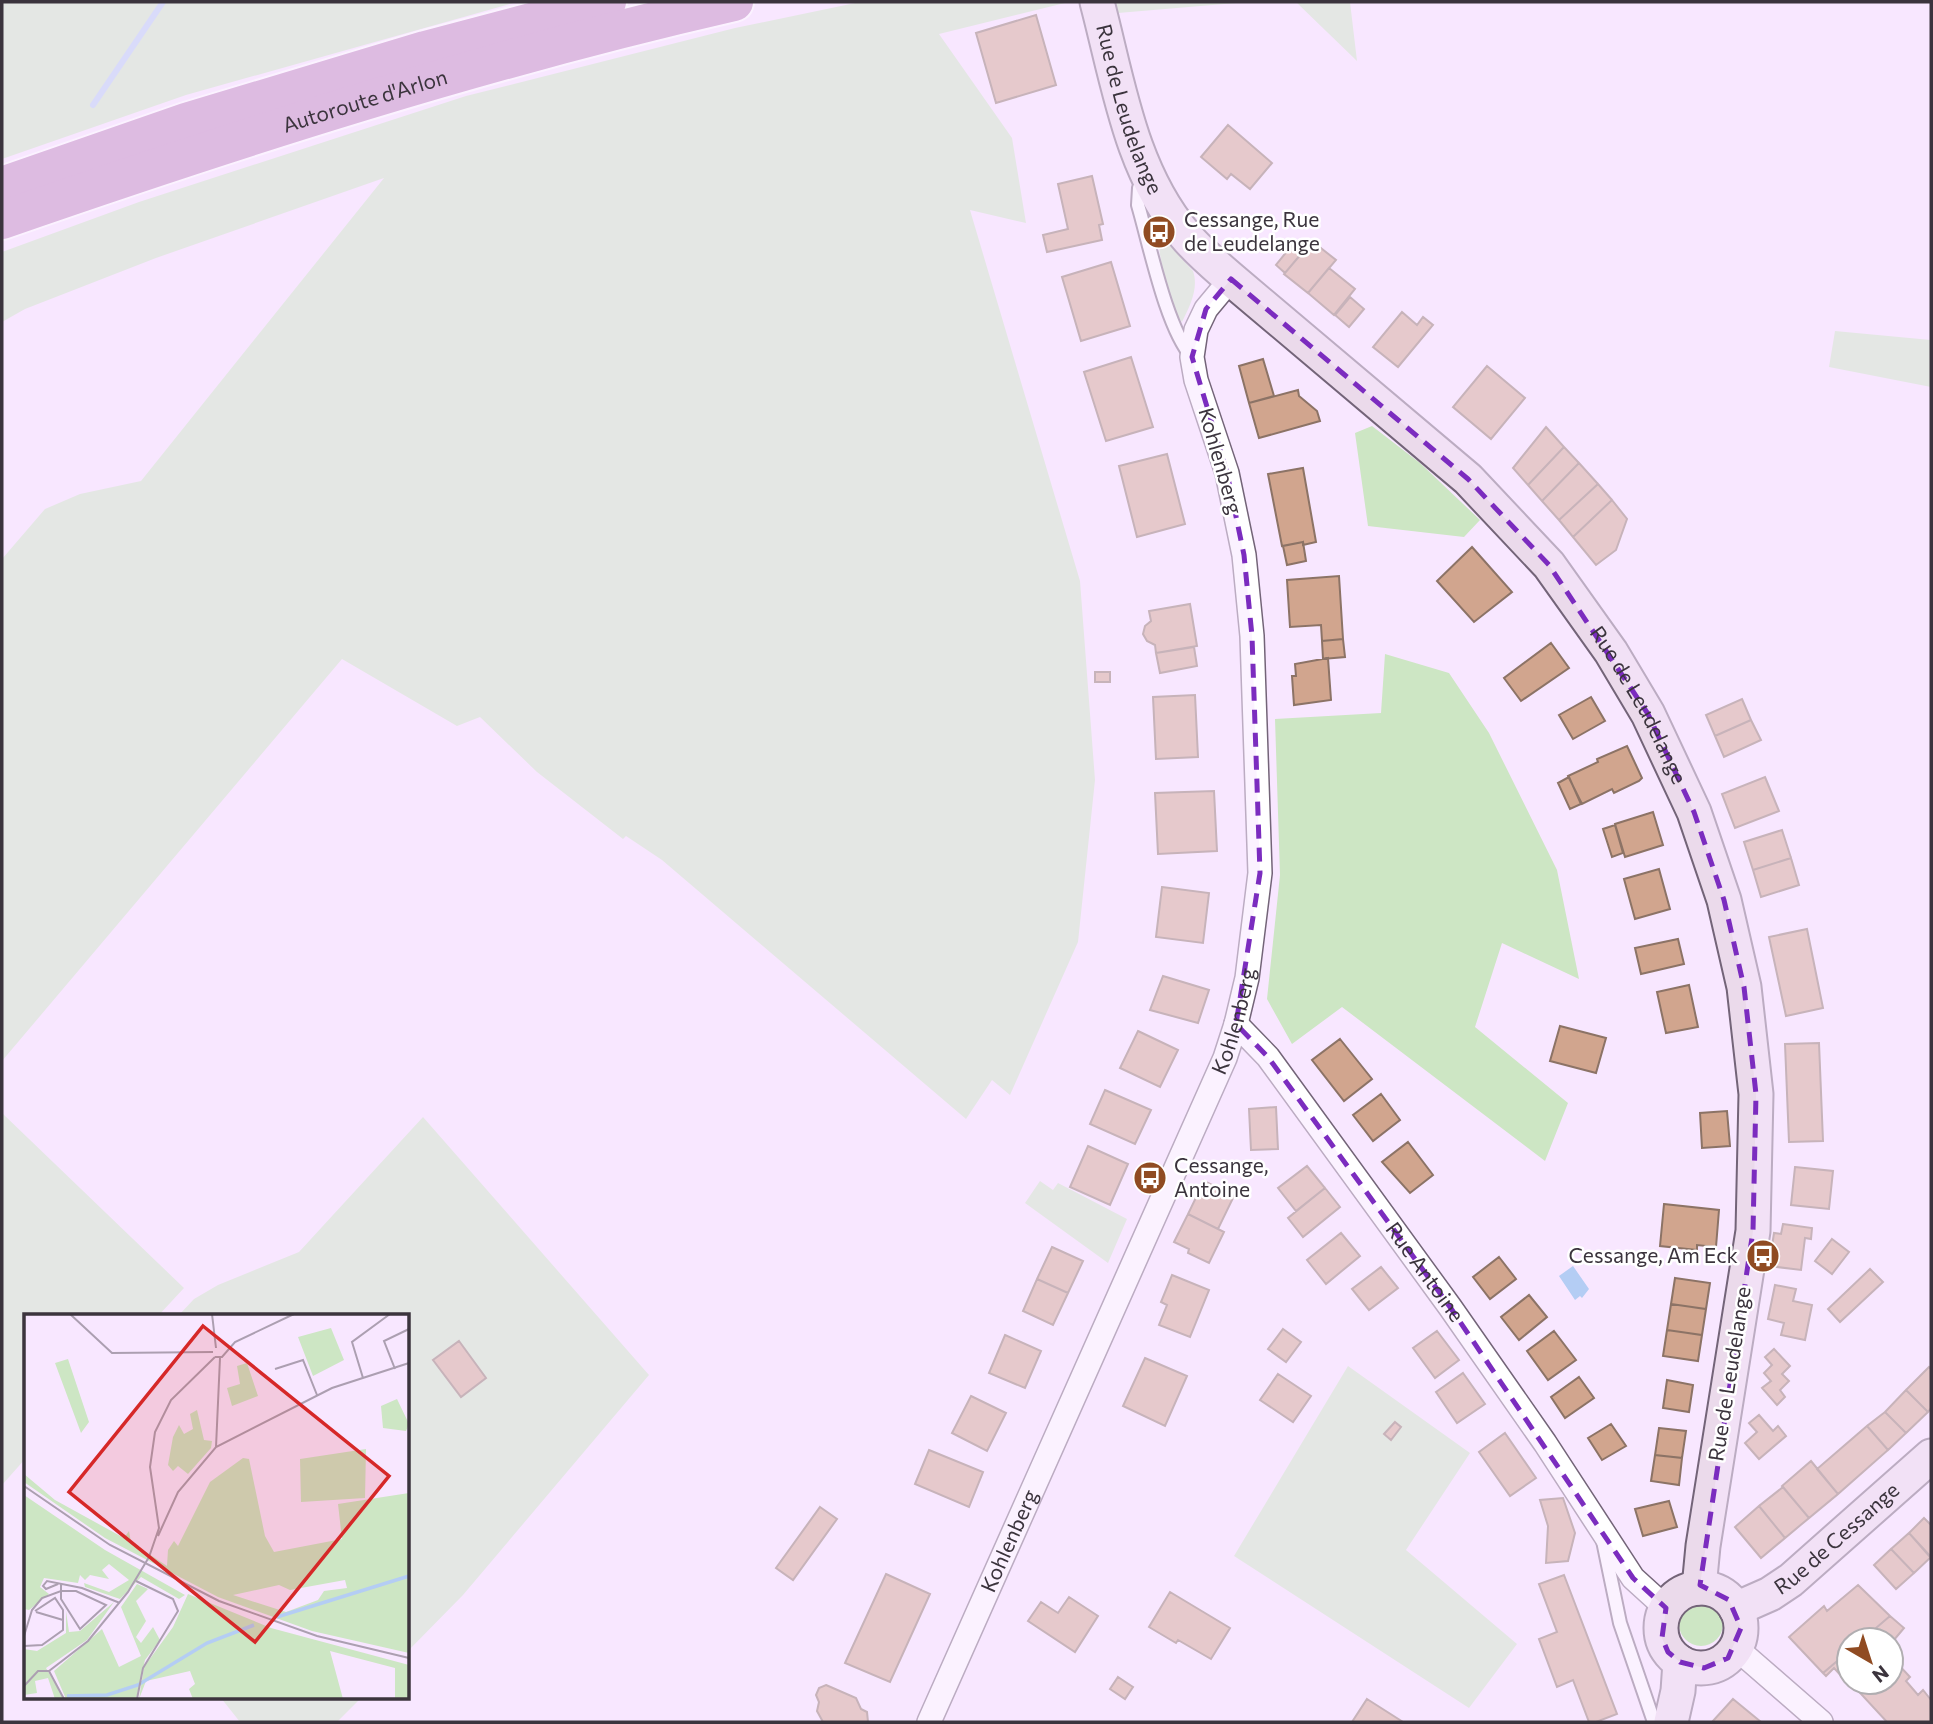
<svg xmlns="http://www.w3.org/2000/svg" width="1933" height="1724" viewBox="0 0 1933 1724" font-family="Commissioner,sans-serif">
<rect width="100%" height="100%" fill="#f8e7ff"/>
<path fill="#cde6c4" d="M2 2H517L186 95 2 159Z
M860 2H1069L939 34 1012 138 1026 223 970 210 1080 581 1095 780 1078 942 1010 1095 992 1080 966 1119 662 860 626 836 623 839 537 772 480 717 457 726 342 659 2 1061V559L45 509 80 494 141 481 384 178 156 258 25 309 2 322V252L139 202 466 96 735 28Z
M1114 2H1248L1118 13Z
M1296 2H1350L1357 61Z
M1163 238 1193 271C1199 288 1190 306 1182 322 1172 311 1159 260 1159 244Z
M1835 331 1931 340V387L1829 367Z
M1372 426 1420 463 1480 520 1464 537 1368 526 1355 433Z
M1385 654 1449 673 1489 733 1557 870 1579 979 1502 943 1475 1027 1568 1103 1545 1161 1342 1007 1292 1044 1267 999 1280 875 1275 719 1381 713Z
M2 1113 184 1288 158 1316H26V1458L2 1485Z
M423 1117 649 1375 463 1595 408 1651V1316H178L194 1299 218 1285 299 1252Z
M1040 1181 1053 1190 1058 1183 1127 1219 1108 1263 1025 1203Z
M1348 1366 1470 1453 1406 1550 1517 1644 1469 1708 1234 1556Z
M1679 1624a22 22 0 1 1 44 0a22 22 0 1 1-44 0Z
M221 1698H361L337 1722H240Z"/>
<path fill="#b4cdf4" d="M1573 1266 1589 1289 1582 1298 1580 1296 1575 1300 1559 1276Z"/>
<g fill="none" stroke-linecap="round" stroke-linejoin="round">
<path stroke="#b4cdf4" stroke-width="6" d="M93 105 163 2"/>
</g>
<path fill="#d1a58e" stroke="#8c7366" stroke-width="2" d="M1036 15 1056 85 996 103 976 33Z
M1228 125 1272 163 1250 189 1231 174 1227 179 1201 157Z
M1092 176 1103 224 1099 225 1102 240 1047 252 1043 235 1068 229 1058 184Z
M1312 241 1336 260 1308 293 1284 274Z
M1292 245 1302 253 1285 273 1276 265Z
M1111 262 1130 326 1081 341 1062 277Z
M1329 268 1355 289 1334 315 1308 293Z
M1350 297 1364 309 1349 327 1335 315Z
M1402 312 1417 325 1423 317 1433 325 1398 367 1373 347Z
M1131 357 1153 427 1106 441 1084 372Z
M1263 359 1274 396 1249 403 1239 366Z
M1487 366 1525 398 1491 439 1453 407Z
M1298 390 1299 396 1317 411 1320 421 1259 438 1249 403Z
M1546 427 1564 447 1528 485 1513 468Z
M1564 447 1579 463 1542 501 1528 485Z
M1167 454 1185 524 1137 537 1119 466Z
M1579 463 1598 484 1559 520 1542 501Z
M1303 468 1316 542 1303 545V542L1282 546 1268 474Z
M1598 484 1612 500 1573 537 1559 520Z
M1612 500 1627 519 1616 550 1596 565 1573 537Z
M1303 542 1306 561 1287 565 1283 546Z
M1472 547 1512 592 1474 622 1437 581Z
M1339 576 1343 639 1322 641 1321 625 1290 627 1287 580Z
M1190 604 1197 646 1156 653 1155 645 1147 641 1143 634 1145 626 1151 621 1149 611Z
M1343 639 1345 657 1323 659 1322 641Z
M1551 643 1569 668 1521 701 1504 678Z
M1194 647 1197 666 1160 673 1156 653Z
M1328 658 1331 700 1294 705 1292 676H1296L1295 664Z
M1095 672H1110V682H1095Z
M1195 695 1198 757 1156 759 1153 697Z
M1591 697 1605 721 1573 739 1559 715Z
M1742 699 1751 720 1715 736 1706 715Z
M1751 720 1761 740 1724 757 1715 736Z
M1627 746 1642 778 1639 781 1614 793 1612 789 1582 804 1568 776 1598 762 1597 759Z
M1569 777 1581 804 1570 809 1558 783Z
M1765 777 1779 811 1735 828 1722 794Z
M1214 791 1217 851 1158 854 1155 793Z
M1653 812 1663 845 1625 857 1615 824Z
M1615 825 1623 853 1612 857 1603 829Z
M1782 830 1791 858 1753 870 1744 842Z
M1791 858 1799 885 1761 897 1753 870Z
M1659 869 1670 909 1635 919 1624 879Z
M1162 887 1209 893 1203 943 1156 937Z
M1807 929 1823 1008 1786 1016 1769 937Z
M1678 939 1684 964 1641 974 1635 948Z
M1163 976 1209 990 1198 1023 1150 1010Z
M1689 985 1698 1027 1666 1033 1657 992Z
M1560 1026 1606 1038 1596 1073 1550 1061Z
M1138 1031 1178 1050 1160 1087 1120 1068Z
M1340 1039 1372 1079 1344 1101 1312 1060Z
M1819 1043 1823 1141 1789 1142 1785 1044Z
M1105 1090 1151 1110 1135 1144 1090 1124Z
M1381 1094 1400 1120 1373 1141 1353 1115Z
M1276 1107 1278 1149 1251 1150 1249 1109Z
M1727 1111 1730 1146 1702 1148 1700 1113Z
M1408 1142 1433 1175 1410 1193 1382 1162Z
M1088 1146 1128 1164 1110 1205 1070 1187Z
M1307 1166 1325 1188 1296 1211 1278 1188Z
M1795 1167 1833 1171 1829 1209 1791 1205Z
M1204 1181 1234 1196 1218 1229 1188 1214Z
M1325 1188 1340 1207 1303 1237 1288 1218Z
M1664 1204 1719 1210 1716 1247 1697 1245V1250L1660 1246Z
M1188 1214 1224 1232 1209 1263 1188 1253 1189 1249 1174 1242Z
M1783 1224 1812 1228 1811 1239 1805 1238 1801 1270 1769 1266 1774 1233 1781 1234Z
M1341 1233 1360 1256 1326 1284 1307 1260Z
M1832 1239 1849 1252 1832 1274 1815 1261Z
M1052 1247 1083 1261 1068 1293 1037 1279Z
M1499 1257 1516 1279 1490 1299 1473 1277Z
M1381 1267 1398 1288 1369 1310 1352 1289Z
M1870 1269 1883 1282 1840 1322 1828 1309Z
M1172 1275 1209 1290 1190 1337 1159 1325 1167 1305 1161 1302Z
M1675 1278 1710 1283 1706 1309 1671 1304Z
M1037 1279 1068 1293 1053 1325 1023 1311Z
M1775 1285 1796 1289 1793 1301 1812 1305 1805 1340 1781 1335 1784 1323 1768 1319Z
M1529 1295 1547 1317 1519 1340 1501 1317Z
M1671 1304 1706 1309 1702 1335 1667 1330Z
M1283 1329 1301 1342 1286 1362 1268 1349Z
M1667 1330 1702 1335 1698 1361 1663 1356Z
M1437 1331 1459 1360 1435 1378 1413 1348Z
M1554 1331 1576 1360 1548 1380 1527 1351Z
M1005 1335 1041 1351 1025 1388 989 1373Z
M459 1341 486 1378 461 1397 433 1360Z
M1774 1349 1790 1366 1782 1374 1789 1381 1780 1390 1785 1397 1777 1405 1762 1388 1771 1381 1764 1373 1772 1365 1765 1357Z
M1145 1358 1187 1376 1165 1426 1123 1406Z
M1929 1367 1931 1369V1408L1928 1412 1906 1390Z
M1463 1373 1485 1404 1457 1423 1436 1392Z
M1278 1374 1311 1396 1293 1422 1260 1400Z
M1579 1377 1594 1398 1565 1418 1551 1397Z
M1667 1380 1693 1385 1689 1412 1663 1408Z
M1906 1390 1928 1412 1906 1433 1885 1412Z
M971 1396 1006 1413 987 1451 952 1433Z
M1885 1412 1906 1433 1888 1450 1867 1426Z
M1759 1415 1773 1431 1778 1426 1786 1436 1759 1459 1745 1443 1757 1432 1749 1423Z
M1395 1422 1401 1427 1391 1440 1384 1434Z
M1611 1424 1626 1446 1602 1460 1588 1438Z
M1867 1426 1888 1450 1838 1494 1817 1469Z
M1659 1428 1686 1431 1682 1458 1655 1455Z
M1505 1433 1536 1478 1510 1496 1479 1452Z
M929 1450 983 1472 969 1507 915 1484Z
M1655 1455 1682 1458 1679 1485 1651 1481Z
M1811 1461 1838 1494 1809 1518 1782 1486Z
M1783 1487 1809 1518 1785 1538 1759 1506Z
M1563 1498 1575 1533 1568 1561 1546 1563 1548 1526 1540 1500Z
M1669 1501 1677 1527 1643 1536 1635 1509Z
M1759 1506 1785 1538 1761 1558 1735 1527Z
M820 1507 837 1519 793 1580 776 1568Z
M1924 1518 1931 1525V1558L1909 1533Z
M1909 1533 1931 1557 1914 1573 1891 1549Z
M1891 1549 1914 1573 1896 1589 1874 1565Z
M886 1574 930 1594 890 1682 845 1663Z
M1564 1575 1617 1714 1596 1722H1589L1573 1680 1557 1687 1539 1639 1557 1632 1539 1584Z
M1858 1585 1890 1616 1862 1640H1849V1651L1823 1673 1789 1637 1824 1606 1827 1611Z
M1170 1592 1230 1628 1211 1659 1178 1640 1176 1643 1149 1627Z
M1069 1597 1098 1616 1075 1652 1028 1621 1041 1602 1058 1613Z
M1890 1616 1904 1628 1894 1640 1891 1642V1640H1862Z
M1849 1651V1681L1845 1680 1834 1668 1826 1676 1823 1673Z
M1891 1660 1894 1664 1896 1662 1910 1677 1906 1681 1918 1695 1923 1690 1931 1700V1722H1887L1850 1682H1891Z
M1118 1677 1133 1687 1125 1699 1110 1689Z
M826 1685 856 1698 861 1709 867 1712 868 1722H823L817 1711 819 1702 816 1695 819 1688Z
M1367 1699 1403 1722H1352Z
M1733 1699 1761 1722H1712Z"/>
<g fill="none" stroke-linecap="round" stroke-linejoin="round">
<defs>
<path id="lane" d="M1143 180 1139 188 1138 205C1150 246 1166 327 1192 357
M1603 1541 1620 1623 1654 1722"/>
<g id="street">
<path id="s1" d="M1236 1024 1268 1057 1450 1307 1545 1443 1633 1578 1666 1608"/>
<path d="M1736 1648 1821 1722"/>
<path id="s2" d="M929 1722 1225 1058 1236 1024 1247 978 1260 873 1252 636 1244 555 1227 473 1196 380 1192 357 1196 330 1206 309 1231 279"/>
</g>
<g id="secondary">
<path id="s3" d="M1097 2C1118 81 1130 170 1185 235 1198 251 1215 265 1231 279L1468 479 1549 565 1611 652 1648 714 1694 812 1724 900 1744 987 1756 1094 1753 1231 1703 1546 1699 1588"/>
<circle cx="1701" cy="1628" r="40"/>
<path id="s4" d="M1736 1609 1770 1594 1791 1580 1931 1456"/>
<path d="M1671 1722 1678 1691 1680 1662"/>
</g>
<g id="highway">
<path d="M2 186 186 122 425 50 607 2"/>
<path id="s5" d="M2 220C244 136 485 59 734 2"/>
</g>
</defs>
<use href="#lane" stroke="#736478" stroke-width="16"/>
<use href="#street" stroke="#736478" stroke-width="26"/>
<use href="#secondary" stroke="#736478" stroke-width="37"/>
<use href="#highway" stroke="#fff" stroke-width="42"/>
<use href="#lane" stroke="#fff" stroke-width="12"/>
<use href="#street" stroke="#fff" stroke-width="23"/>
<use href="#secondary" stroke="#ebdaeb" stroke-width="33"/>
<use href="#highway" stroke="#bd85bd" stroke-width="38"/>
</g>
<path d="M0 0H1933V1724H0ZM1231 279 1468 479 1549 565 1648 714 1694 812 1724 900 1744 987 1756 1094 1753 1231 1700 1585 1729 1600 1741 1628 1728 1658 1704 1668 1680 1662 1668 1652 1662 1638 1666 1608 1633 1578 1450 1307 1268 1057 1236 1024 1260 873 1252 636 1244 555 1227 473 1192 357 1206 309Z" fill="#f8e7ff" fill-opacity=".55" fill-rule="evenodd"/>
<path fill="none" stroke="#7b2cbf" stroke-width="5" stroke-dasharray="14 9" stroke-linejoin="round" d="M1231 279 1468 479 1549 565 1648 714 1694 812 1724 900 1744 987 1756 1094 1753 1231 1700 1585 1729 1600 1741 1628 1728 1658 1704 1668 1680 1662 1668 1652 1662 1638 1666 1608 1633 1578 1450 1307 1268 1057 1236 1024 1260 873 1252 636 1244 555 1227 473 1192 357 1206 309Z"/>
<defs>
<symbol id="bus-disc" viewBox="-11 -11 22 22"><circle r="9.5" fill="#904b22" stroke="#fff"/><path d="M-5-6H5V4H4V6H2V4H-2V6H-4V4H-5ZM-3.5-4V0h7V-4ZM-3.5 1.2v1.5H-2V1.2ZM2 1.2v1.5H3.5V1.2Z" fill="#fff"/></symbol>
</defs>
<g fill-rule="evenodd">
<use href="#bus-disc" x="1140" y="213" width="38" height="38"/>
<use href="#bus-disc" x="1131" y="1159" width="38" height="38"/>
<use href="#bus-disc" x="1744" y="1237" width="38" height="38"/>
</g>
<g text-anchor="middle" stroke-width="5" stroke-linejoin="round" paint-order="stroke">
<g font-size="21" fill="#3b343d" stroke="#fff">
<text dy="7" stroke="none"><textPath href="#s5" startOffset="382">Autoroute d'Arlon</textPath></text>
<text dy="7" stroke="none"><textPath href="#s3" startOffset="112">Rue de Leudelange</textPath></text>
<text transform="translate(1220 461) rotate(74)" y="7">Kohlenberg</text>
<text dy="7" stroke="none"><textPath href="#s3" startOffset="910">Rue de Leudelange</textPath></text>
<text dy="7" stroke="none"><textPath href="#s2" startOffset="765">Kohlenberg</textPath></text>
<text dy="7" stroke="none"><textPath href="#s1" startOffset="312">Rue Antoine</textPath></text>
<text transform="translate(1730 1374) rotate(-81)" y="7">Rue de Leudelange</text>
<text dy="7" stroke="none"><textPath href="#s4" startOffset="124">Rue de Cessange</textPath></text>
<text dy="7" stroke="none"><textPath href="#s2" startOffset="198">Kohlenberg</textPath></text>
</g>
<g font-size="21" fill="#3b343d" stroke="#fff" text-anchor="start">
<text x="1184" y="227">Cessange, Rue<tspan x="1184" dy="24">de Leudelange</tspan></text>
<text x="1174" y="1173">Cessange,<tspan x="1174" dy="24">Antoine</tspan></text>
<text x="1738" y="1263" text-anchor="end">Cessange, Am Eck</text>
</g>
</g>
<g transform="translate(24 1314)">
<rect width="385" height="385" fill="#f8e7ff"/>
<path d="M307 14 320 46 289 62 274 23ZM44 45 65 108 57 119 31 49ZM223 49 234 82 208 92 203 74 216 70 213 52ZM373 85 385 110 382 117 359 114 357 92ZM173 96 180 126 188 127 187 134 164 160 154 152 149 157 144 151 149 123 155 111 160 120 169 115 166 100ZM342 135 341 184 277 188 276 145ZM219 144 225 145 241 222 250 238 318 225 314 190 385 179V339L288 317 194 283 81 224 0 168V160L31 186 100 224 105 217 107 228 143 252 144 236 150 227 154 232 186 168ZM321 266 323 274 300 277 294 286 262 298 209 281 255 271 266 276ZM0 181 81 236 161 281 155 285 117 263 96 285 61 273 60 269 85 278 105 266 85 250 78 256 85 265 66 261 61 266 56 261 54 269 20 264 16 273 25 280 5 296 0 295ZM113 270 124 275 112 287 122 307 112 323 117 329 129 313 136 326 121 346 112 385H42L30 357 78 315 95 353 117 342 97 293ZM164 280 247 314 385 351V385H371V354L306 337 319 385H169L165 375 171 370 166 357 122 367 115 385 120 353 149 313ZM90 288 63 326 22 354 40 385H31L24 364 11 367 13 379 0 381V335L13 337 42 319V297L45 318 56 317Z" fill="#cde6c4" fill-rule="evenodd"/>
<path fill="none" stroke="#b4cdf4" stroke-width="3.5" d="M253 303 385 262M43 382 83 381 114 371 183 329 230 311"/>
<path fill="none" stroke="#ac9fb1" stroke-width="2" d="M46 0 88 39 189 38M188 0 192 34M191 43H198L211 28 270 0M251 55 279 46 293 81M371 55 360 27 385 15M339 64 328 28 366 0M192 133 196 44M0 172 86 231 195 287 293 322 385 344M134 222 154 178 192 133 308 74 385 49M112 267 149 285 154 297 119 354 113 385M34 270 22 275 19 272 23 267 58 274 96 289M12 298 39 306M0 322 8 296 18 284 37 277H52L82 291 56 315 37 285V270M0 332 18 331 39 316V296L31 284 11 297M25 357 64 327 104 278 125 243 135 214 126 153 131 118 147 86 191 43M25 357 40 385M0 372 14 357H25"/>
<path fill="#d62828" fill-opacity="0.15" stroke="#d62828" stroke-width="3.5" d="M179 12 365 162 231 328 45 178Z"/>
<rect width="385" height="385" fill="none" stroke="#3b343d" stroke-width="3.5"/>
</g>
<rect width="1933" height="1724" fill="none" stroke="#3b343d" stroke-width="7"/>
<g transform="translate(1870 1661) rotate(141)"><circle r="33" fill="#ffffff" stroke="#b1aeb1" stroke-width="2"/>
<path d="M0-5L12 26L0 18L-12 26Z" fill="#904b22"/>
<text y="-10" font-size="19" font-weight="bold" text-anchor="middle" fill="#3b343d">N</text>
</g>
</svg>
